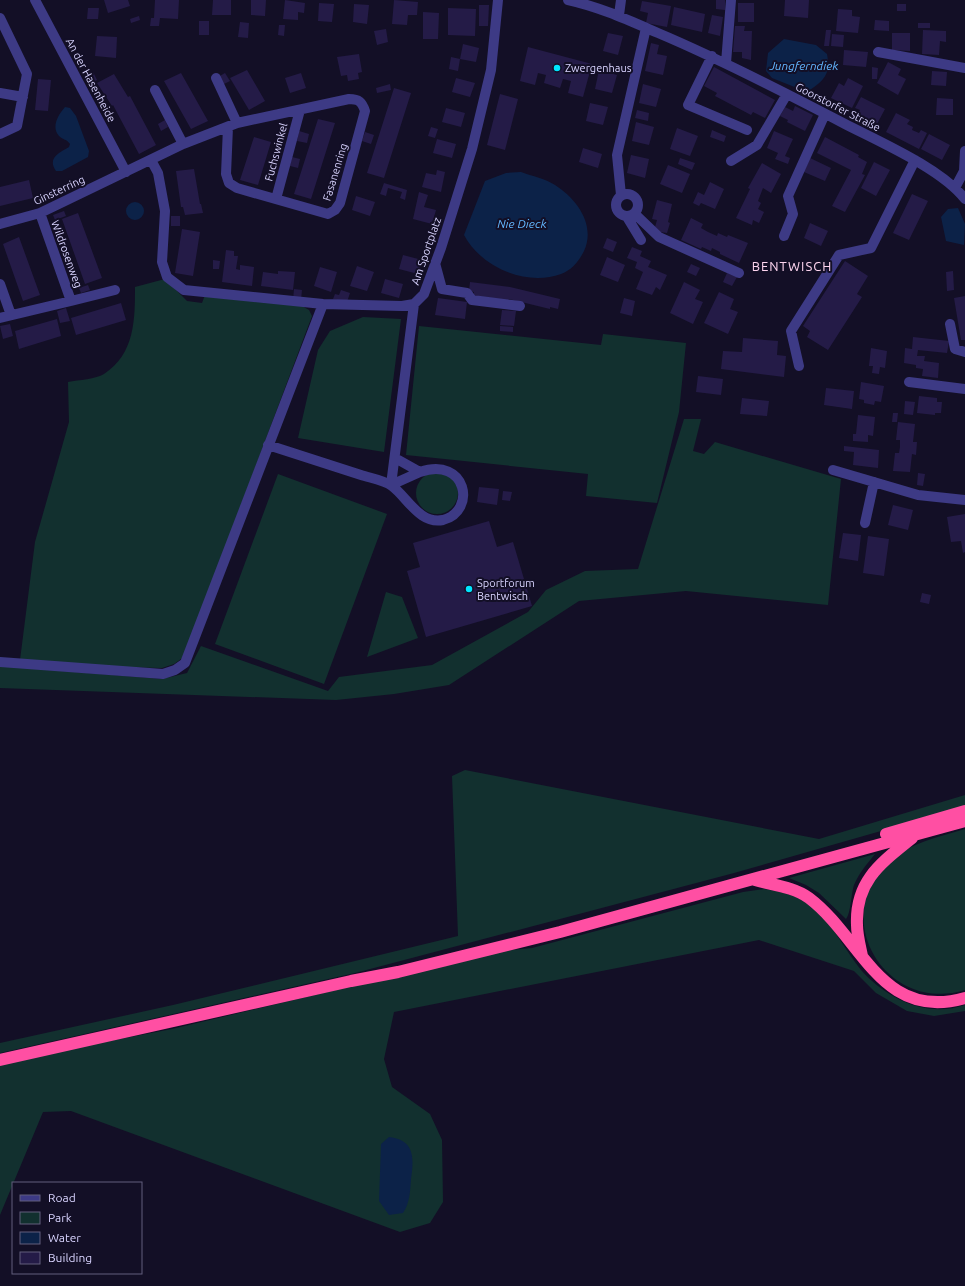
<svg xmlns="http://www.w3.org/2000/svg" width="965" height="1286" viewBox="0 0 965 1286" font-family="Ubuntu,sans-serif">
<rect width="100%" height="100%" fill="#130f26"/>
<path fill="#12302f" d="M165 279 187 301 202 303 205 295 302 306 309 310 312 316 184 657 174 664 162 668 118 667 20 660 35 542 69 422 68 382C79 380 96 379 104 374 135 354 135 319 135 287Z
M363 317 401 319 384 452 298 438 318 350 330 331Z
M419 326 601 345 603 334 686 343 679 412 657 503 586 496 588 474 406 455Z
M684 419H701L693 451 704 454 715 442 841 479 828 605 686 591 579 601 449 685 394 694 336 700 0 688V666L162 679 187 673 201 646 328 691 339 677 432 665 528 612 546 590 585 571 638 569Z
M416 493a21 21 0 1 1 42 0a21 21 0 1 1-42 0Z
M278 474 387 514 324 684 215 644Z
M386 592 402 597 418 638 367 657Z
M465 770 819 839 965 795V807L734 873 355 973 0 1053V1043L173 1005 458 936 452 776Z
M965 829V990C888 1014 828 920 888 863 909 843 938 837 965 829Z
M875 854C867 864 859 873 854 885 851 894 851 913 846 919L819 893 806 885 789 878Z
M764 889C783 892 801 896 815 909 834 926 845 950 861 970 887 999 926 1018 965 1005V1011L934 1016 907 1011 876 993 854 971 759 940 394 1012 384 1059 392 1087 430 1114 442 1140 443 1202 430 1223 400 1232 71 1111 43 1112 0 1215V1062L172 1029 499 951 532 948 743 892Z"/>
<path fill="#0c2248" d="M784 39 816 45 827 54C831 76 823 81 807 92L772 78 766 71 768 53Z
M65 107 70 108 76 116 89 151 88 157 62 171H56C47 158 59 153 69 147L70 144C67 139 63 140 59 136 51 127 58 115 65 107Z
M521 172C532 176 546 179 555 185 577 199 596 225 584 251 579 261 572 270 561 274 526 287 481 267 464 235L485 181 506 173Z
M126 211a9 9 0 1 1 18 0a9 9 0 1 1-18 0Z
M958 208 965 224 964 245 946 241 941 217 948 209Z
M389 1137C415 1140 414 1158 411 1179 410 1192 410 1202 403 1213L389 1215 379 1201 381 1144Z"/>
<path fill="#241b47" d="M104 0H128L130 6 108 13Z
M155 0H179L178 19 160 18 159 26H150L151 18H154Z
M213 0H231V15H212Z
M251 0H266L265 16 251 15Z
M285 0 305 3 304 13 298 12V20L283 19Z
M394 0 418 2 417 15H408L407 25 392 24Z
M716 0H725V10L716 9Z
M785 0H809L808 18 784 16Z
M642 1 671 6 667 27 646 23 648 13 640 11Z
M319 3 334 4 332 22 318 21Z
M738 3H754V22H738Z
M354 4 369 5 367 24 353 22Z
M897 4H906V11H897Z
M479 5H489L488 26H479Z
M674 7 705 14 702 32 671 25Z
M88 8H99L98 19H87Z
M448 8 476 9 475 36 448 35Z
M838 9 852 10V16L860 17 858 33 836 31Z
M423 12 439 13 438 39H423Z
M712 15 723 17 720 36 708 33Z
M139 16 140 20 131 23 130 19Z
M875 20 889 21V31L874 30Z
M199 21H209V35H199Z
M240 22 249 23 248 38 238 37Z
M918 23H930V28H918Z
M279 25H285L284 36 278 35Z
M735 26H745L744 31H752L751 60 742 58V52H733Z
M386 29 388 42 377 45 374 31Z
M826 30H831L829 46H824Z
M923 30 946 31V42L940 41 939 55 922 54Z
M608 33 623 36 618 55 603 51Z
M892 33H910V51L892 50Z
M832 34 844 35 843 47 831 46Z
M97 36 117 37 116 58 95 56Z
M651 43 659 45 657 54 667 56 663 75 645 71Z
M463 44 479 48 476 62 460 59Z
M528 47 592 64 583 97 568 93 571 81 563 79 560 88 544 83 546 75 538 73 535 85 520 81Z
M844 50 868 52 866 67 843 65Z
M359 54 362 72 358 73 359 79 348 81 347 75 341 76 337 57Z
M451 57 460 59 458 71 449 69Z
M888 62 901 69 898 75 906 79 898 95 877 83Z
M714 67 775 100 765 118 753 112 751 115 715 96 717 93 704 86Z
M872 67 878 68 877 79H872Z
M247 70 265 101 249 110 230 78Z
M599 70 617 75 612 93 595 89Z
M932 71 947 72 946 86 931 85Z
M93 72 97 80 90 84 86 76Z
M181 73 208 121 191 129 164 81Z
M225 73 230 81 222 85 218 77Z
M301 73 306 88 290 93 285 78Z
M114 74 128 97 130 96 156 145 139 154 113 105 112 106 97 83Z
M456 78 475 83 470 97 452 92Z
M848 78 863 86 852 108 831 98 839 83 844 86Z
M38 79 51 80 48 111 35 110Z
M390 84 391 90 377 93 376 88Z
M643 84 661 89 656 107 639 103Z
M394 88 411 93 384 178 367 173Z
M500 94 518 99 505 150 487 145Z
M861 97 885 109 877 124 858 114 860 110 855 108Z
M937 98 953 99V115H936Z
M590 103 608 107 603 125 586 121Z
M795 106 813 115 805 131 787 122 788 120 780 116 785 107 793 111Z
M446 108 465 113 461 127 442 122Z
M637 110 649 113 648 121 635 118Z
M896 113 910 120 907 124 913 127 912 130 919 133 921 130 927 133 919 149 886 132Z
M318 119 335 123 311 199 294 194Z
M165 120 168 127 161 131 158 124Z
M636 122 654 127 649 145 632 141Z
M431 127 438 129 435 138 428 136Z
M677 128 698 136 690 156 670 149Z
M712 130 726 136 724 142 710 137Z
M299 131 309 134 307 143 297 141Z
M774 131 793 139 785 156 790 158 788 164 775 159 778 153 767 148Z
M365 132 374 135 371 144 362 141Z
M929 134 950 145 942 160 921 149Z
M254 137 271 142 258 185 240 180Z
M825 137 859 155 858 157 867 162 862 174 865 175 845 212 832 206 851 170 817 153Z
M437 139 456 144 452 158 433 153Z
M583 148 602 154 598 168 579 162Z
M631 155 649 159 645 178 627 173Z
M292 157 300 159 298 168 290 166Z
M680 158 695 163 692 170 678 164Z
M810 158 831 168 825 181 804 172Z
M874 162 890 170 876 196 861 188Z
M762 163 781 174 771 193 763 188 758 201 761 203 758 209 764 212 759 223 753 220 752 225 736 218 750 189 748 188Z
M668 165 690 174 682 193 660 184Z
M194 169 200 204H201L203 213 185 215 183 207H181L176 171Z
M437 170 445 172 441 192 422 187 426 173 436 175Z
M29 180 33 198 0 206V187Z
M710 182 724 189 715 209 701 203 699 206 693 203 698 192 704 195Z
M384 183 407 190 405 200 400 198 402 192 388 188 386 196 380 194Z
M48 191 51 198 44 201 42 194Z
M419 192 428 195 424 207 436 210 432 224 413 219Z
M912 194 928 201 909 240 893 233Z
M356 196 375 202 370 216 352 210Z
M657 200 672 204 668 222 670 223 667 233 660 232 655 227 657 220 652 219Z
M64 211 66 216 55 220 53 215Z
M78 213 102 278 85 284 62 219Z
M171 216H180V226H171Z
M691 218 703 224 701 228 708 232 717 236 718 233 727 237 728 235 748 243 739 263 720 254V252L712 248 711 251 702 247 701 249 681 240Z
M810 223 828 231 821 246 804 238Z
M182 229 200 232 193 276 175 273Z
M19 237 40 295 23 301 3 244Z
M607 238 617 242 613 252 603 248Z
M632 247 642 251 640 256 651 261 648 267 667 275 660 290 656 287 652 295 636 289 643 272 635 268 637 262 627 258Z
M226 250 234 251V256H238L236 269 240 270V265L254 267 252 286 222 282Z
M403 255 422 260 418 274 399 269Z
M607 257 625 265 618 282 600 275Z
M213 260 220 261 219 269H213Z
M845 261 868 276 857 294 862 297 828 350 807 337 810 331 803 326Z
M691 264 700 268 696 276 687 272Z
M357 266 374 272 367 291 350 286Z
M320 267 337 272 331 292 314 286Z
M278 271 295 272 293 290 261 286 263 272 278 274Z
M953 271 954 290 947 291 946 272Z
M727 273 737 277 732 286 723 282Z
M385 279 403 284 399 298 381 293Z
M470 282 510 287 560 299 558 309 550 307V309L509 299 508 300 474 296V292L469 291Z
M684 282 700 290 695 299 703 302 693 324 670 313Z
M88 285 90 290 81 293 79 288Z
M294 289 302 290 301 300H293Z
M341 290 350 293 347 302 333 299 335 294 339 295Z
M719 292 734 299 730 309 738 312 728 334 704 323Z
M965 296V340H961L954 298Z
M438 298 467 302 465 319 435 315Z
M624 298 635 301 632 316 620 313Z
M121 303 126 320 76 335 71 318Z
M66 308 70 321 60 323 57 311Z
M502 310 516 311 514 326 500 325Z
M57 319 61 336 19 349 15 331Z
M10 324 13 336 3 339 0 326Z
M500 326 513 327V332L500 331Z
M913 337 949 341 947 353 918 350 917 356H925L924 361 939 363 938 378 922 376 923 369 916 368V365L904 363 905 348 912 349Z
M743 338 778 341 777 355 786 356 784 377 721 369 723 351 742 352Z
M871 348 887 351 885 368 880 367 879 374 872 373 873 366H869Z
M698 376 723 379 721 395 696 392Z
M861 382 884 386 881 402 875 401 874 405 864 403V400L859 399Z
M826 388 854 391 852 409 824 405Z
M919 396 937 398V402H942L941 413H935V415L917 413Z
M742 398 769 401 767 416 740 414Z
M905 401 915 402 913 415 904 414Z
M893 413H898L897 422H892Z
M858 415 875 417 873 436 868 435V442L853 441V434H856Z
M898 422 915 424 913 442H917L916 455 912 454 910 472 893 471 895 453H899L900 447V440H896Z
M844 446 879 450 878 468 853 465 854 452 844 451Z
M918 473 925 474 923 486 917 485Z
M479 487 499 489 497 505 477 502Z
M503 491 512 492 510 501 502 500Z
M893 505 913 510 908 530 888 525Z
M965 514V552L963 553 961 541 951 542 947 517Z
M489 521 497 547 513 542 532 606 426 637 407 571 420 567 413 543Z
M843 533 861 535 858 561 839 558Z
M868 536 889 539 884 576 863 573Z
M922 593 931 595 929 604 920 602Z"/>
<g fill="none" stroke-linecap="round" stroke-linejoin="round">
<path stroke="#3d3a85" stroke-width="10" d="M35 0 126 172
M568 0C600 7 628 20 658 33 722 60 784 92 845 124 880 142 942 169 965 199
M619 15 621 0
M0 18 27 74 17 126 0 134
M878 52 965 68
M712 56 688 105 747 130
M726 63 731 0
M216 78 237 123
M0 93 23 97
M183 144 237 123 349 99C359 99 362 102 365 111L340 203 335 210 328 214 237 188 229 183 226 174 228 127
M151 160 158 173 165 211 162 262 167 277 184 290 323 304 402 306 414 304 424 294 441 248 472 149 491 70 498 0
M731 161 757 145 787 94
M955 188 964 171 965 151
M616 205a11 11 0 1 1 22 0a11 11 0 1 1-22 0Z
M621 195 617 155 646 28
M276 199 300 110
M635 214 659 237 739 273
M627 217 641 240
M0 224 40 213 183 144 155 90
M784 236 793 214 788 196 825 114
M435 263 442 289 467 293 472 300 520 306
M0 284 11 315
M71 301 115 290
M0 318 71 301 40 213
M950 324 955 349 965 352
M799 366 791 331 839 255 871 248 915 160
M909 382 965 389
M268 445C299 455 330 465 361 475 370 478 384 480 392 486 407 497 420 525 443 520 477 511 467 456 420 472L395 458
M833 470 918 495 965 500
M391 485 414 304
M391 485 420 472
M865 523 874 482
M0 662 163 674 175 670 185 663 323 304"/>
<path stroke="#ff4fa3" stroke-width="12" d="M886 834 965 811
M755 880C773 885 794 887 809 898 862 938 881 1022 965 998
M862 956C860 946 857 935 857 925 855 881 881 863 912 838
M0 1060 351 981 398 972 560 932 965 821"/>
</g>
<g fill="#00e5ff" stroke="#130f26" stroke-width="1.5">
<circle cx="557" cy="68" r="4"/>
<circle cx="469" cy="589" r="4"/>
</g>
<g text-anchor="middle" stroke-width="4" stroke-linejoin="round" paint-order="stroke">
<g font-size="11" fill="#d9d4ff" stroke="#130f26" text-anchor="start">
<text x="565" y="72">Zwergenhaus</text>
<text x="477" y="587">Sportforum<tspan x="477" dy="13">Bentwisch</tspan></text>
</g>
<g font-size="11" fill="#d9d4ff" stroke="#130f26">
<text transform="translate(91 80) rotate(62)" y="4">An der Hasenheide</text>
<text transform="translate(838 107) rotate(27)" y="4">Goorstorfer Straße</text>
<text transform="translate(276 152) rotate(-75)" y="4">Fuchswinkel</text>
<text transform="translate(335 172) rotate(-73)" y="4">Fasanenring</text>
<text transform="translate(59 190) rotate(-25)" y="4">Ginsterring</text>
<text transform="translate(426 251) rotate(-71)" y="4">Am Sportplatz</text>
<text transform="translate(67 254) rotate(70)" y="4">Wildrosenweg</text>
</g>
<g font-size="12" font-style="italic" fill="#62b6ff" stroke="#130f26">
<text x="804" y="70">Jungferndiek</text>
<text x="522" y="228">Nie Dieck</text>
</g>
<g font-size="13" letter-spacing="1" fill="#ffd6f0" stroke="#130f26">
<text x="792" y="271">BENTWISCH</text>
</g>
</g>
<rect x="12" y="1182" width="130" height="92" fill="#130f26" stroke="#625e7d"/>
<rect x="20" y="1195" width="20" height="6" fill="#3d3a85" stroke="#625e7d"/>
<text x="48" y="1202" font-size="12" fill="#d9d4ff">Road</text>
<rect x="20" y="1212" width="20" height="12" fill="#12302f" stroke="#625e7d"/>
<text x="48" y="1222" font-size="12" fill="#d9d4ff">Park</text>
<rect x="20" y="1232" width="20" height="12" fill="#0c2248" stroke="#625e7d"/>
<text x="48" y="1242" font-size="12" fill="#d9d4ff">Water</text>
<rect x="20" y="1252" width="20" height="12" fill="#241b47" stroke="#625e7d"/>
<text x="48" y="1262" font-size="12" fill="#d9d4ff">Building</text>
</svg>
